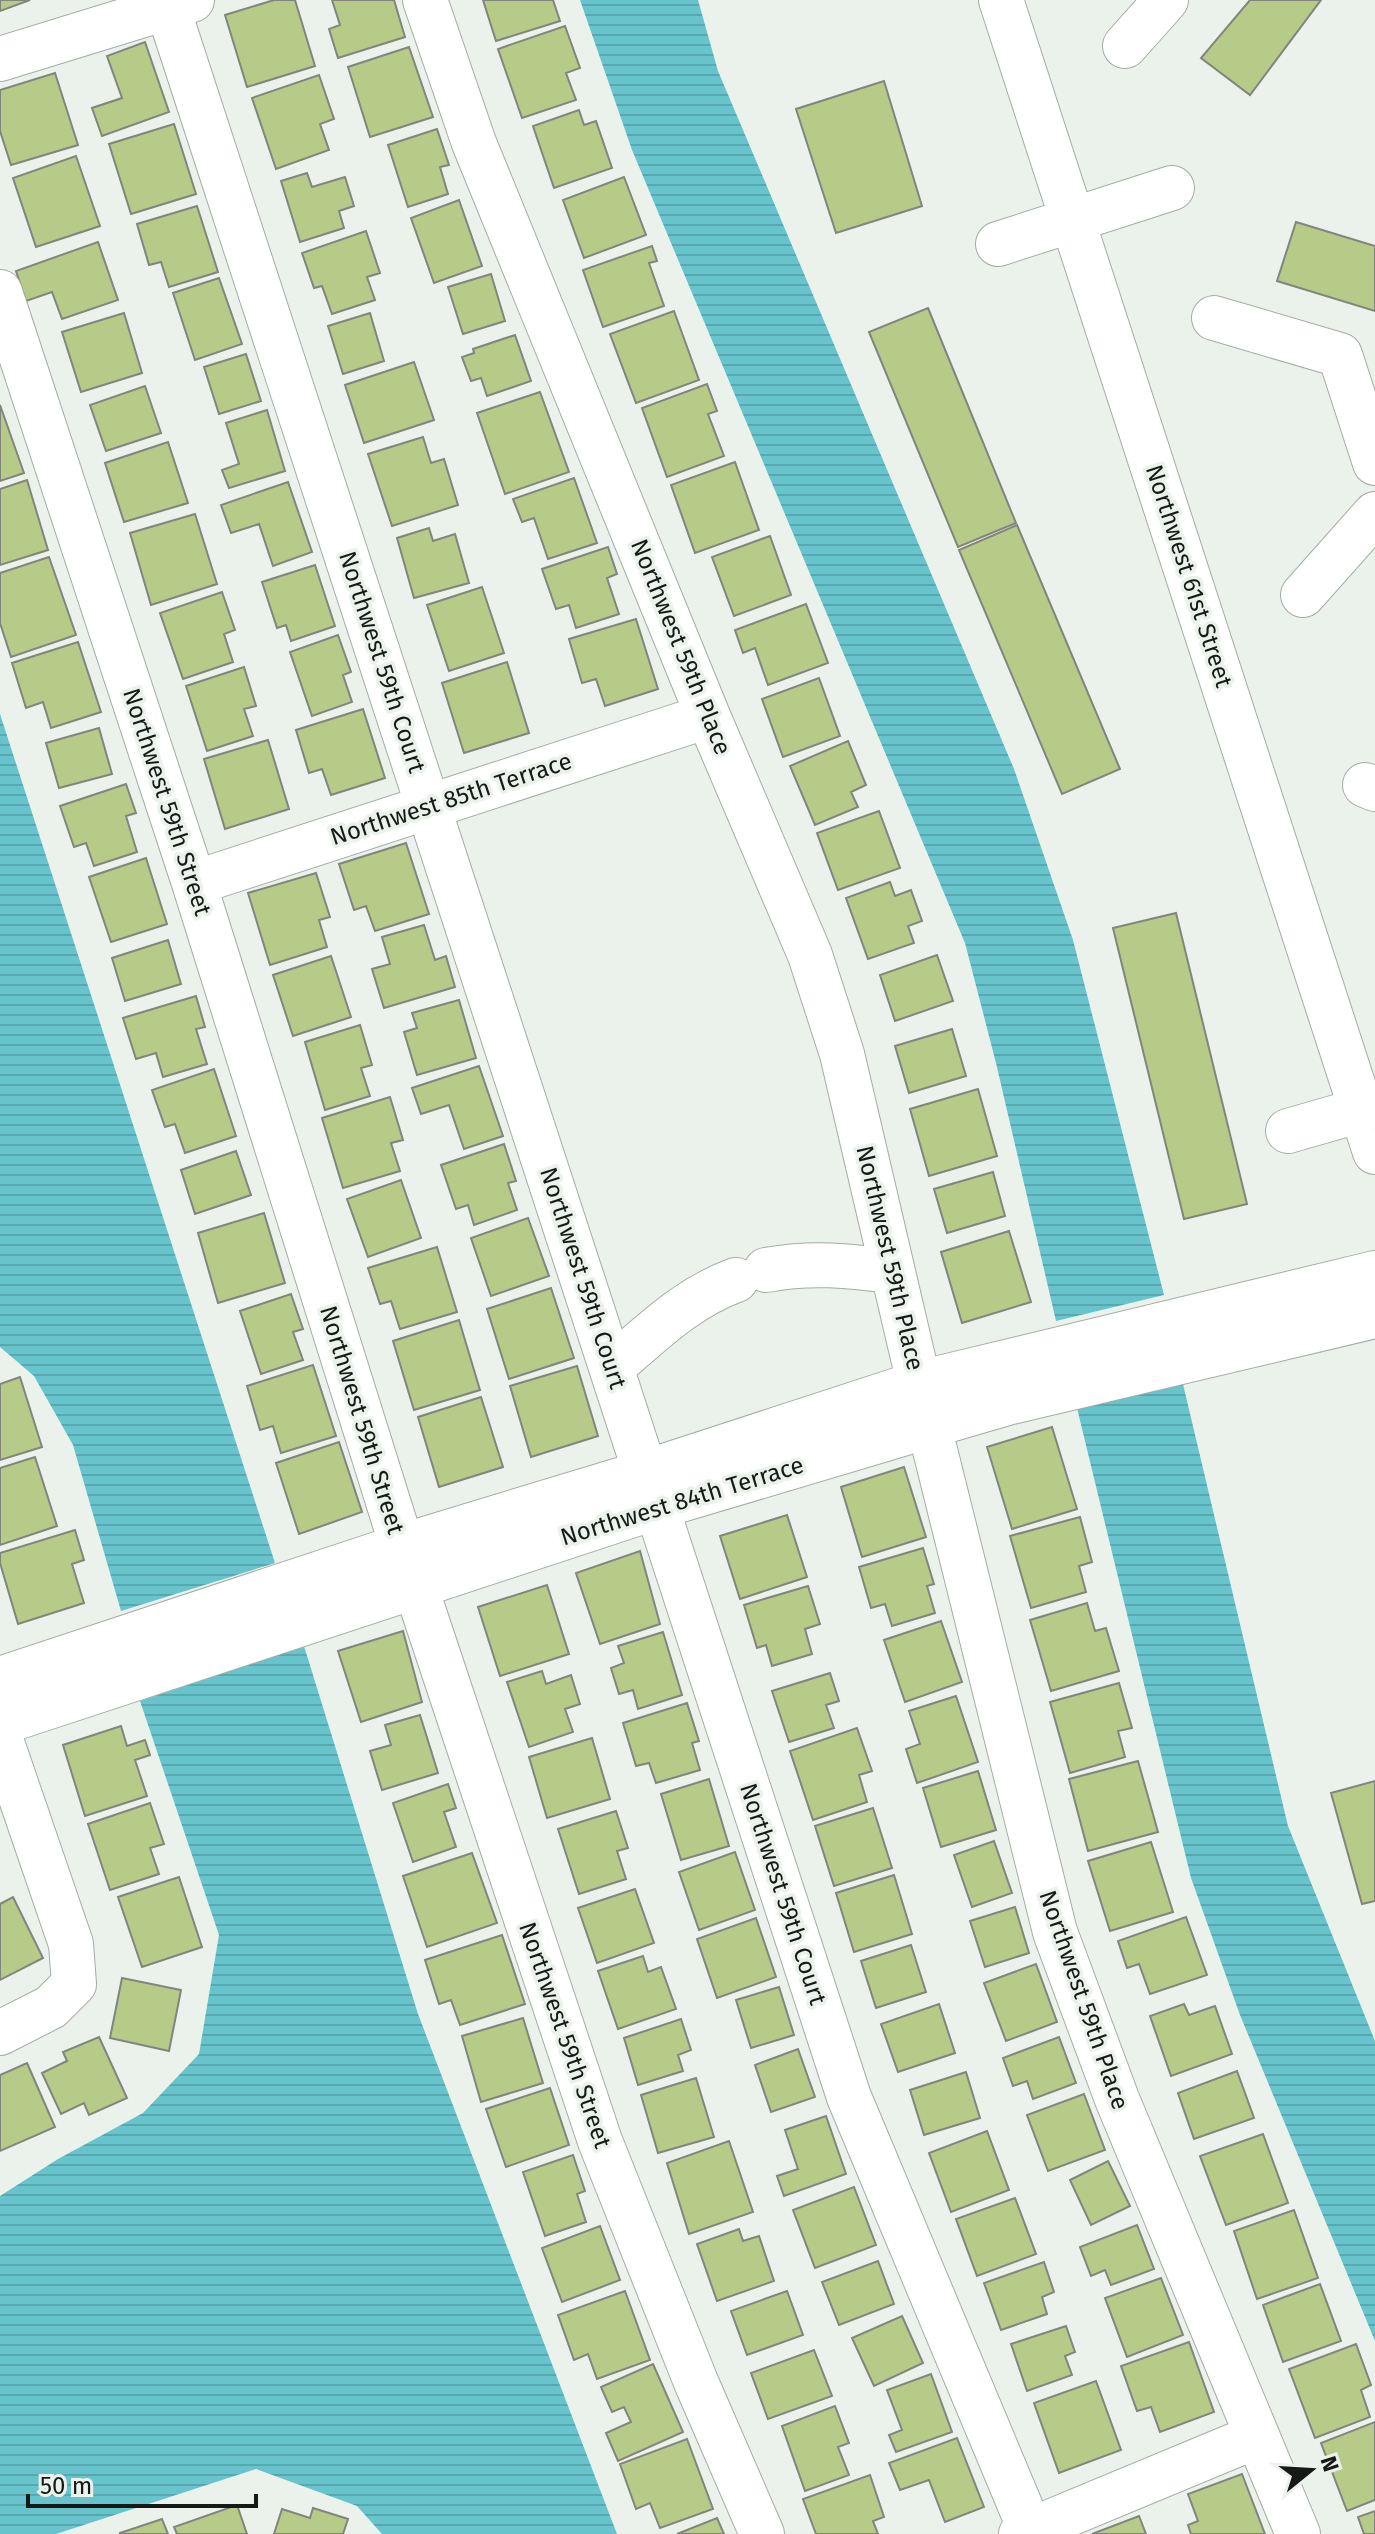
<svg xmlns="http://www.w3.org/2000/svg" width="1375" height="2534" viewBox="0 0 1375 2534" font-family="'Fira Sans',sans-serif">
<defs>
<pattern id="water-rules" width="6" height="5" patternUnits="userSpaceOnUse" patternTransform="scale(2)"><rect width="6" height="5" fill="#67c4cc"/><path d="M0 2.5h6" fill="none" stroke="#59a8ae"/></pattern>
</defs>
<rect width="100%" height="100%" fill="#eaf2eb"/>
<path fill="url(#water-rules)" d="M580 0H698L718 71 1014 769 1073 940 1164 1295 1056 1321 996 1063 965 943 632 150Z
M0 714 275 1563 121 1611 73 1445 34 1376 0 1347Z
M1182 1380 1288 1826 1375 2041V2341L1240 2015 1191 1878 1077 1408Z
M304 1646 418 2014 617 2534H382L357 2506 256 2469 56 2534H0V2196L58 2159 143 2113 199 2054 219 1935 140 1701Z"/>
<path fill="#b7cb89" stroke="#82857d" stroke-width="2" d="M0 0H30L0 11Z
M274 0H295L315 66 247 87 225 15Z
M332 0H394L405 37 338 58 329 29 340 25Z
M483 0H553L560 21 496 41Z
M1250 0H1321L1250 95 1201 58Z
M565 26 580 68 566 73 576 100 522 118 498 49Z
M145 42 169 112 102 136 92 108 122 98 107 56Z
M409 47 433 117 370 137 348 67Z
M55 73 78 145 11 165 0 131V90Z
M319 75 334 119 320 124 329 150 276 169 252 98Z
M884 81 922 206 836 233 796 109Z
M579 110 584 125 596 121 612 168 554 188 533 126Z
M174 124 196 194 131 214 109 144Z
M437 129 449 165 440 167 448 194 408 207 388 145Z
M76 156 100 226 36 247 13 178Z
M307 173 312 187 345 177 354 206 339 211 344 228 300 242 281 181Z
M624 177 646 235 584 258 563 200Z
M459 200 482 266 434 283 411 218Z
M197 206 218 272 169 287 161 262 149 265 137 224Z
M1296 222 1375 246V311L1277 281Z
M366 231 380 273 367 277 375 300 332 314 322 286 314 288 302 253Z
M98 242 118 300 62 319 52 292 26 301 16 271Z
M652 246 657 261 649 263 664 306 603 327 583 270Z
M491 274 505 321 463 334 448 287Z
M219 278 242 344 195 360 173 293Z
M928 308 1016 523 958 547 869 332Z
M674 311 699 380 636 403 610 334Z
M124 313 142 373 81 392 62 332Z
M370 313 384 361 343 374 328 326Z
M515 335 531 381 487 396 481 378 471 381 462 357 474 353 473 349Z
M246 354 261 401 219 414 204 367Z
M414 362 434 420 364 443 345 385Z
M707 384 717 411 708 414 724 456 667 477 642 408Z
M145 386 161 433 106 451 90 405Z
M540 392 569 472 505 494 477 413Z
M0 405 24 473 0 481Z
M267 410 285 471 229 488 222 470 239 464 226 423Z
M423 437 431 463 444 459 458 505 392 526 368 454Z
M168 442 188 503 124 522 105 463Z
M735 462 759 530 695 553 671 485Z
M574 478 597 543 548 559 534 518 522 522 513 499Z
M27 480 48 550 0 565V489Z
M288 482 312 552 273 566 259 524 231 533 221 505Z
M195 514 217 584 151 605 130 533Z
M1017 525 1120 769 1062 794 959 550Z
M429 528 433 541 455 534 469 583 414 598 397 538Z
M770 536 791 595 734 616 712 557Z
M608 547 617 574 607 578 619 614 576 628 569 605 556 609 542 569Z
M49 557 76 635 11 657 0 623V573Z
M315 565 335 626 291 641 286 625 277 628 262 582Z
M482 587 504 653 449 671 427 605Z
M222 592 235 630 224 634 233 662 183 679 160 613Z
M806 604 828 663 768 685 755 648 743 653 735 630Z
M636 619 658 689 605 706 596 679 582 683 569 639Z
M338 635 351 672 343 675 352 702 312 716 290 652Z
M78 642 101 712 51 728 43 702 26 708 12 663Z
M507 662 529 733 464 753 442 683Z
M244 667 256 706 244 709 253 736 207 751 186 686Z
M819 678 840 736 783 757 762 699Z
M363 709 385 778 331 795 322 769 309 773 296 730Z
M99 728 112 774 59 788 46 743Z
M268 740 289 809 225 829 204 759Z
M848 741 866 785 851 792 858 807 815 825 790 766Z
M126 784 136 813 126 816 137 852 94 866 86 843 74 847 60 806Z
M879 811 900 868 838 890 817 833Z
M406 843 429 914 375 931 366 906 354 910 339 864Z
M146 858 167 924 111 942 89 877Z
M316 873 330 917 319 920 327 947 270 965 248 893Z
M890 882 895 896 911 890 922 921 908 926 914 943 868 959 846 898Z
M1176 913 1247 1204 1184 1219 1113 928Z
M424 925 435 960 446 956 455 987 384 1008 372 969 390 964 382 937Z
M168 940 181 984 125 1001 112 958Z
M937 955 953 1001 895 1021 880 975Z
M331 956 351 1017 293 1036 273 975Z
M196 996 205 1027 196 1029 207 1064 163 1077 156 1053 136 1059 123 1018Z
M459 1000 476 1058 417 1075 404 1032 417 1028 412 1013Z
M360 1025 372 1065 361 1068 370 1096 325 1110 305 1042Z
M952 1029 966 1076 909 1093 895 1046Z
M479 1066 503 1136 464 1149 449 1105 421 1114 412 1088Z
M214 1069 236 1136 185 1153 175 1124 165 1127 152 1090Z
M978 1089 997 1156 929 1176 910 1109Z
M390 1097 403 1140 391 1143 400 1171 343 1188 322 1118Z
M504 1144 516 1181 508 1183 517 1210 474 1225 468 1205 456 1209 441 1165Z
M236 1151 251 1195 195 1214 181 1170Z
M993 1172 1005 1216 947 1233 934 1189Z
M401 1180 421 1238 368 1257 347 1199Z
M264 1213 285 1283 218 1303 198 1233Z
M528 1218 549 1276 491 1296 471 1238Z
M1009 1231 1031 1302 962 1323 941 1252Z
M437 1247 457 1312 400 1329 391 1301 380 1304 368 1268Z
M551 1288 574 1358 509 1379 487 1309Z
M291 1294 303 1329 293 1332 303 1360 261 1374 240 1311Z
M459 1320 480 1390 414 1410 393 1341Z
M313 1365 336 1436 281 1453 273 1426 260 1430 247 1386Z
M577 1366 598 1436 531 1457 510 1386Z
M20 1377 42 1447 0 1460V1384Z
M481 1397 503 1467 439 1487 418 1417Z
M1052 1427 1077 1509 1012 1529 987 1447Z
M339 1442 362 1512 299 1534 276 1463Z
M35 1457 57 1526 0 1545V1468Z
M904 1467 926 1537 862 1557 841 1487Z
M787 1515 807 1577 740 1599 720 1536Z
M1080 1517 1092 1562 1079 1566 1086 1592 1031 1608 1010 1536Z
M75 1530 84 1560 72 1564 84 1603 18 1624 0 1563V1553Z
M923 1548 934 1584 927 1586 935 1613 892 1626 885 1604 871 1608 859 1567Z
M640 1551 660 1624 600 1644 576 1573Z
M547 1585 569 1654 500 1676 478 1607Z
M808 1586 820 1624 805 1629 812 1654 772 1666 766 1645 757 1648 744 1605Z
M1087 1603 1095 1631 1106 1628 1119 1671 1051 1691 1030 1620Z
M941 1621 962 1682 905 1702 884 1640Z
M403 1631 422 1702 361 1722 338 1651Z
M663 1632 682 1695 638 1709 633 1690 619 1694 611 1668 624 1663 618 1646Z
M542 1671 546 1684 571 1675 580 1704 565 1709 573 1732 529 1747 507 1682Z
M830 1673 839 1701 826 1705 834 1728 789 1742 772 1691Z
M1119 1683 1132 1728 1118 1731 1125 1757 1070 1773 1050 1702Z
M956 1696 978 1762 917 1783 906 1749 920 1744 909 1711Z
M687 1703 699 1741 692 1743 700 1770 656 1783 649 1763 636 1766 623 1723Z
M420 1715 438 1773 382 1790 370 1751 391 1745 385 1725Z
M121 1726 127 1746 145 1740 150 1755 135 1760 147 1796 85 1816 63 1745Z
M857 1728 872 1771 859 1775 867 1802 813 1820 790 1751Z
M592 1738 610 1799 547 1818 529 1757Z
M1138 1761 1158 1832 1088 1851 1069 1779Z
M978 1771 996 1830 941 1847 923 1788Z
M709 1779 729 1846 681 1860 661 1794Z
M1375 1781V1901L1362 1904 1331 1793Z
M448 1784 456 1808 444 1812 456 1847 413 1862 393 1803Z
M150 1803 164 1844 150 1848 159 1874 110 1890 88 1824Z
M873 1808 892 1868 834 1886 815 1826Z
M616 1811 628 1848 617 1851 626 1879 579 1894 558 1829Z
M994 1841 1012 1893 972 1907 954 1855Z
M1151 1842 1173 1912 1110 1931 1088 1861Z
M735 1852 755 1910 699 1930 679 1872Z
M472 1853 497 1923 427 1947 403 1876Z
M894 1875 912 1934 854 1952 836 1893Z
M179 1877 202 1947 142 1967 118 1897Z
M635 1889 654 1943 597 1963 578 1908Z
M13 1897 43 1958 0 1980V1904Z
M1015 1907 1029 1953 985 1967 970 1921Z
M1186 1917 1207 1975 1150 1994 1139 1964 1127 1968 1118 1941Z
M756 1918 776 1977 717 1998 697 1939Z
M502 1935 525 2004 460 2025 451 2000 439 2004 425 1960Z
M911 1945 926 1992 876 2008 861 1961Z
M643 1956 648 1972 661 1967 676 2009 618 2029 598 1971Z
M1036 1964 1057 2022 1006 2041 984 1983Z
M122 1978 181 1990 169 2051 110 2038Z
M779 1987 794 2035 751 2048 736 2000Z
M939 2004 955 2053 898 2072 881 2024Z
M1184 2004 1189 2015 1215 2006 1232 2054 1171 2076 1150 2016Z
M523 2018 543 2083 481 2102 462 2036Z
M681 2019 691 2050 678 2055 683 2071 638 2085 624 2038Z
M99 2037 127 2098 89 2115 84 2103 61 2114 42 2073 67 2061 63 2052Z
M1059 2037 1076 2083 1033 2099 1027 2081 1013 2086 1003 2058Z
M798 2049 815 2097 771 2112 755 2065Z
M27 2063 55 2127 0 2151V2075Z
M1237 2071 1254 2118 1194 2139 1178 2093Z
M966 2072 980 2118 924 2135 910 2090Z
M696 2078 714 2137 658 2153 641 2095Z
M550 2088 569 2145 506 2167 486 2109Z
M1084 2094 1105 2150 1048 2171 1027 2115Z
M826 2116 846 2174 784 2196 777 2176 798 2169 785 2130Z
M987 2131 1009 2190 951 2212 929 2153Z
M1263 2134 1288 2203 1226 2225 1200 2156Z
M729 2141 753 2212 689 2234 667 2163Z
M573 2155 585 2191 577 2194 586 2222 545 2236 523 2172Z
M1108 2161 1130 2206 1091 2225 1070 2180Z
M854 2187 876 2245 815 2268 793 2210Z
M1015 2198 1036 2254 977 2276 956 2219Z
M1294 2210 1318 2278 1257 2299 1234 2231Z
M1137 2225 1154 2269 1111 2285 1105 2270 1091 2276 1080 2247Z
M600 2226 620 2280 562 2302 542 2248Z
M739 2229 743 2241 759 2236 774 2281 717 2301 697 2244Z
M878 2261 894 2304 839 2325 822 2282Z
M1044 2262 1054 2292 1042 2297 1047 2314 1001 2330 984 2283Z
M1161 2278 1183 2335 1127 2357 1105 2298Z
M1320 2284 1341 2341 1283 2362 1263 2305Z
M625 2291 650 2360 597 2379 588 2354 574 2360 558 2315Z
M787 2291 803 2335 747 2355 731 2311Z
M902 2316 923 2363 874 2386 852 2338Z
M1066 2326 1075 2352 1065 2356 1072 2375 1027 2391 1011 2344Z
M1189 2342 1214 2412 1160 2432 1151 2407 1137 2411 1121 2366Z
M1356 2344 1371 2385 1361 2390 1370 2417 1315 2438 1289 2369Z
M814 2350 832 2396 768 2419 751 2373Z
M653 2364 683 2432 618 2461 606 2433 631 2422 624 2407 612 2412 601 2387Z
M931 2374 952 2432 896 2452 889 2435 902 2430 887 2390Z
M1096 2381 1121 2450 1059 2473 1034 2403Z
M835 2406 849 2443 838 2447 849 2475 805 2491 782 2426Z
M1375 2422V2500L1347 2511 1321 2443Z
M957 2438 984 2507 945 2522 929 2480 900 2490 889 2463Z
M687 2439 713 2509 660 2528 650 2503 636 2509 620 2464Z
M1242 2474 1265 2534H1191L1188 2525 1198 2521 1188 2494Z
M870 2475 884 2517 873 2521 878 2534H816L803 2499Z
M237 2505 247 2534H177L174 2527Z
M313 2508 348 2519 343 2534H274L282 2509 310 2518Z
M1375 2511V2534H1364L1358 2517Z
M1139 2516 1146 2534H1092Z
M717 2518 724 2534H677Z
M162 2519 168 2534H120V2533Z"/>
<g fill="none" stroke-linecap="round" stroke-linejoin="round">
<defs>
<path id="minor" d="M425 0 474 143 708 716 810 955 842 1054 929 1426 1055 1932 1117 2099 1298 2534
M1001 0 1375 1152
M168 9 849 2097 1032 2534
M1125 46 1166 0
M0 59 192 0
M998 244 1172 188
M0 292 194 883 402 1546 600 2141 696 2382 762 2534
M1214 318 1340 355 1375 463
M1303 595 1375 514
M1365 785 1375 789
M194 883 708 716
M1288 1131 1375 1106
M766 1270C809 1262 850 1265 893 1272
M612 1367C651 1334 686 1298 736 1280
M0 1679 402 1546 646 1472 919 1383 1375 1273
M0 1723 657 1507 929 1426 1011 1402 1375 1316
M0 1737 71 1944 74 1984 51 2007 0 2033
M1021 2534 1257 2436"/>
</defs>
<use href="#minor" stroke="#a4aca5" stroke-width="46"/>
<use href="#minor" stroke="#fff" stroke-width="44"/>
</g>
<g text-anchor="middle" stroke-width="7" stroke-linejoin="round" paint-order="stroke">
<g font-size="24" fill="#161917" stroke="#eaf2eb">
<text transform="translate(1189 576) rotate(72)" y="8">Northwest 61st Street</text>
<text transform="translate(681 647) rotate(68)" y="8">Northwest 59th Place</text>
<text transform="translate(382 662) rotate(72)" y="8">Northwest 59th Court</text>
<text transform="translate(451 799) rotate(-18)" y="8">Northwest 85th Terrace</text>
<text transform="translate(167 802) rotate(72)" y="8">Northwest 59th Street</text>
<text transform="translate(890 1258) rotate(77)" y="8">Northwest 59th Place</text>
<text transform="translate(583 1278) rotate(72)" y="8">Northwest 59th Court</text>
<text transform="translate(362 1420) rotate(73)" y="8">Northwest 59th Street</text>
<text transform="translate(682 1501) rotate(-17)" y="8">Northwest 84th Terrace</text>
<text transform="translate(783 1894) rotate(72)" y="8">Northwest 59th Court</text>
<text transform="translate(1084 2000) rotate(71)" y="8">Northwest 59th Place</text>
<text transform="translate(565 2035) rotate(71)" y="8">Northwest 59th Street</text>
</g>
</g>
<g transform="translate(1311 2470) rotate(72)" stroke="#eaf2eb" stroke-width="6" paint-order="stroke">
<path d="M0-6L14 30L0 20L-14 30Z" fill="#161917"/>
<text y="-12" font-size="22" font-weight="bold" text-anchor="middle" fill="#161917">N</text>
</g>
<path d="M28 2494v12h228v-12" fill="none" stroke="#161917" stroke-width="4"/>
<text x="40" y="2494" font-size="24" fill="#161917" stroke="#eaf2eb" stroke-width="6" paint-order="stroke">50 m</text>
</svg>
